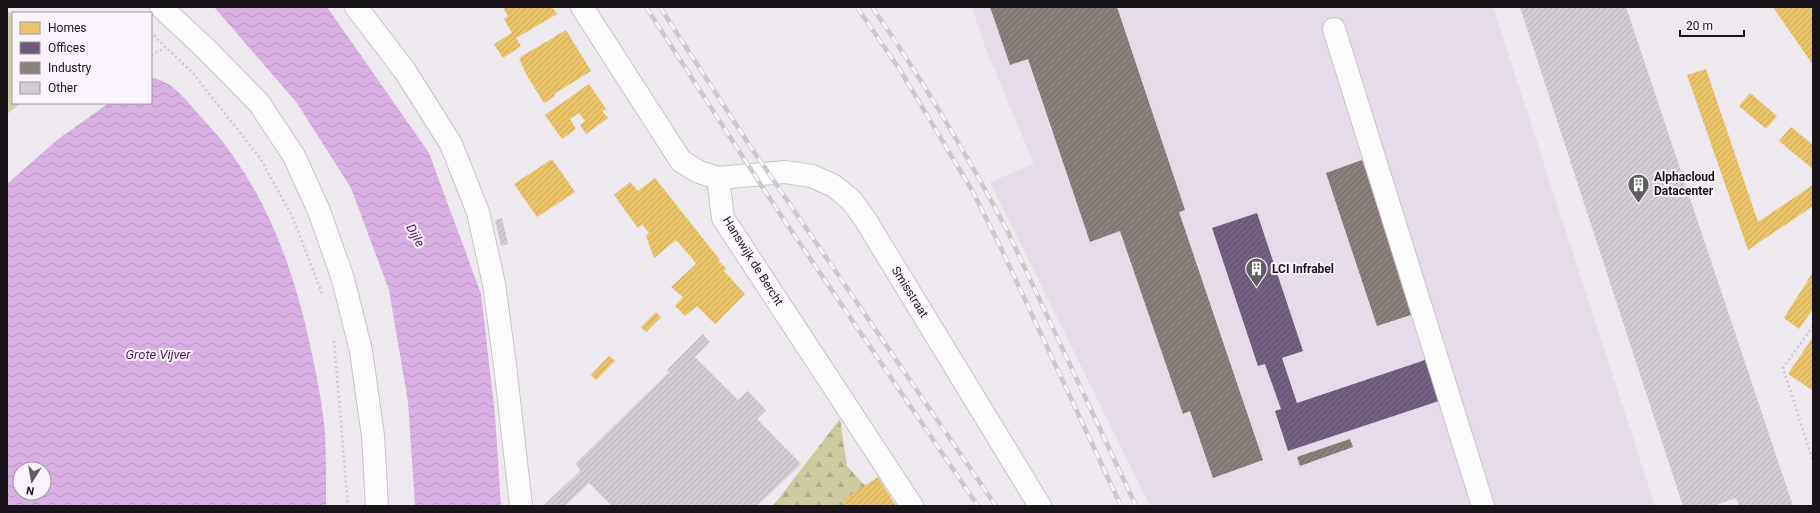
<svg xmlns="http://www.w3.org/2000/svg" width="1820" height="513" viewBox="0 0 1820 513" font-family="Roboto,sans-serif">
<defs>
<pattern id="forest-firs" width="22" height="20" patternUnits="userSpaceOnUse"><rect width="22" height="20" fill="#ccca9e"/><path d="M5 1l3.5 6h-7zM16 11l3.5 6h-7z" fill="#aead88"/></pattern>
<pattern id="water-waves" width="16" height="10" patternUnits="userSpaceOnUse"><rect width="16" height="10" fill="#d8b1e2"/><path d="M0 5q4-4 8 0t8 0" fill="none" stroke="#b997c1"/></pattern>
<pattern id="homes-hatch" width="6" height="6" patternUnits="userSpaceOnUse"><rect width="6" height="6" fill="#e9c46a"/><path d="M-1 1l2-2M0 6l6-6M5 7l2-2" fill="none" stroke="#c7a85b"/></pattern>
<pattern id="offices-hatch" width="6" height="6" patternUnits="userSpaceOnUse"><rect width="6" height="6" fill="#6d597a"/><path d="M-1 1l2-2M0 6l6-6M5 7l2-2" fill="none" stroke="#80718a"/></pattern>
<pattern id="industry-hatch" width="6" height="6" patternUnits="userSpaceOnUse"><rect width="6" height="6" fill="#8a817c"/><path d="M-1 1l2-2M0 6l6-6M5 7l2-2" fill="none" stroke="#706865"/></pattern>
<pattern id="building-hatch" width="6" height="6" patternUnits="userSpaceOnUse"><rect width="6" height="6" fill="#d2ced4"/><path d="M-1 1l2-2M0 6l6-6M5 7l2-2" fill="none" stroke="#b4b0b5"/></pattern>
</defs>
<rect width="100%" height="100%" fill="#eee8ef"/>
<path fill="#e6dbe9" d="M972 7H1493L1655 506H1150L990 182 1034 164 985 47Z"/>
<path fill="#d1cfac" d="M7 11 13 15V103H21L7 114Z"/>
<path fill="url(#forest-firs)" d="M840 419 847 466 884 506H773Z"/>
<path fill="url(#water-waves)" fill-rule="evenodd" d="M214 7H327L429 153 481 294 495 415 501 506H415L408 402 389 290 351 188 297 103Z
M151 78C173 80 188 103 202 118 265 185 295 270 313 359 318 383 323 408 325 433 326 458 326 482 326 506H7V184L57 140 109 103H151ZM20 469H44V493H20Z"/>
<path fill="url(#homes-hatch)" d="M503 7H552L557 14 516 38 521 46 503 58 494 44 512 33 504 19 508 16Z
M1773 7H1811L1813 11V65Z
M566 30 591 71 554 94 555 96 544 103 526 74 519 58Z
M1706 69 1758 222 1813 185V206L1748 250 1687 75Z
M589 84 606 109 602 111 608 118 586 134 580 125 585 121 579 113 570 119 576 129 562 139 545 115Z
M1750 93 1777 116 1766 129 1739 106Z
M1791 127 1813 145V169L1779 141Z
M552 159 575 192 537 217 514 184Z
M655 178 720 260 718 261 726 268 724 271 745 294 715 324 697 306 685 316 675 306 683 297 671 287 696 264 691 257 676 240 654 258 646 236 649 233 642 224 638 228 614 195 630 182 638 191Z
M1813 272V309L1799 329 1784 318Z
M656 312 661 317 646 332 641 327Z
M1813 337V388L1812 390 1788 374Z
M609 356 615 361 596 380 591 375Z
M878 477 896 506H847L843 500Z"/>
<path fill="url(#offices-hatch)" d="M1257 213 1303 351 1282 358 1297 403 1428 359 1442 400 1288 451 1275 411 1281 409 1265 364 1258 366 1212 228Z"/>
<path fill="url(#industry-hatch)" d="M990 7H1117L1185 210 1179 212 1263 460 1213 478 1190 411 1183 414 1120 231 1090 242 1028 59 1010 65Z
M1362 160 1414 314 1377 326 1326 173Z
M1350 439 1353 447 1300 466 1297 457Z"/>
<path fill="url(#building-hatch)" d="M1520 7H1626L1793 506H1739L1736 498 1713 506H1683Z
M502 218 508 244 501 246 495 220Z
M703 334 710 342 695 357 738 400 748 391 766 410 757 419 801 464 757 506H612L589 483 565 506H543L579 472 580 469 575 464 668 373 673 377 667 370Z"/>
<g fill="none" stroke-linecap="round" stroke-linejoin="round">
<defs>
<path id="minor" d="M161 7 205 48 259 103 294 156 319 211 343 279 361 351 373 436 377 506
M356 7 405 71 451 144 478 212 494 284 505 365 521 506
M582 7 681 161 699 172 718 178 785 172 812 176 834 186 851 200 865 219 1040 506
M1334 29 1483 506
M718 178 723 218 912 506"/>
</defs>
<use href="#minor" stroke="#c8c3c9" stroke-width="24"/>
<path stroke="#cbc9cc" stroke-width="2.5" stroke-dasharray="2 3" stroke-linecap="butt" d="M151 31 156 38 192 72 260 158 292 216 323 296
M151 55 165 48
M1813 326 1783 368 1813 461
M334 341 348 506"/>
<use href="#minor" stroke="#fcfcfd" stroke-width="22"/>
<defs>
<path id="rail" d="M646 7 774 205 978 506
M660 7 750 146 996 506
M857 7 900 70 973 192 1000 246 1121 506
M872 7C922 79 966 153 1007 230L1136 506"/>
</defs>
<use href="#rail" stroke="#cbc9cb" stroke-width="4.5"/>
<use href="#rail" stroke="#fbf3fe" stroke-width="3" stroke-dasharray="9" stroke-linecap="butt"/>
</g>
<defs>
<symbol id="building-pin" viewBox="-11 -11 22 30"><path d="M0 17L-7.5 6A9.5 9.5 0 1 1 7.5 6Z" fill="#635e64" stroke="#fbf3fe"/><path d="M-4-6H4V6H1V3H-1V6H-4ZM-2.5-4.3h1.7v1.8h-1.7ZM.8-4.3h1.7v1.8H.8ZM-2.5-1h1.7V.8h-1.7ZM.8-1h1.7V.8H.8Z" fill="#fff"/></symbol>
</defs>
<g fill-rule="evenodd">
<use href="#building-pin" x="1626" y="172" width="25" height="34"/>
<use href="#building-pin" x="1244" y="256" width="25" height="34"/>
</g>
<g text-anchor="middle" stroke-width="4" stroke-linejoin="round" paint-order="stroke">
<g font-size="12" font-weight="bold" fill="#181419" stroke="#fbf3fe" text-anchor="start">
<text x="1654" y="181">Alphacloud<tspan x="1654" dy="14">Datacenter</tspan></text>
<text x="1272" y="273">LCI Infrabel</text>
</g>
<g font-size="12" fill="#181419" stroke="#fbf3fe">
<text transform="translate(753 261) rotate(58)" y="4">Hanswijk de Bercht</text>
<text transform="translate(910 292) rotate(58)" y="4">Smisstraat</text>
</g>
<g font-size="13" font-style="italic" fill="#591a6a" stroke="#fbf3fe">
<text transform="translate(416 235) rotate(61)" y="5">Dijle</text>
<text x="158" y="359">Grote Vijver</text>
</g>
</g>
<rect width="1820" height="513" fill="none" stroke="#181419" stroke-width="16"/>
<rect x="12" y="12" width="140" height="92" fill="#fbf3fe" stroke="#a09aa2"/>
<rect x="20" y="22" width="20" height="12" fill="#e9c46a" stroke="#a09aa2"/>
<text x="48" y="32" font-size="12" fill="#181419">Homes</text>
<rect x="20" y="42" width="20" height="12" fill="#6d597a" stroke="#a09aa2"/>
<text x="48" y="52" font-size="12" fill="#181419">Offices</text>
<rect x="20" y="62" width="20" height="12" fill="#8a817c" stroke="#a09aa2"/>
<text x="48" y="72" font-size="12" fill="#181419">Industry</text>
<rect x="20" y="82" width="20" height="12" fill="#d2ced4" stroke="#a09aa2"/>
<text x="48" y="92" font-size="12" fill="#181419">Other</text>
<g transform="translate(32 481) rotate(191)"><circle r="19" fill="#fbf3fe" stroke="#a09aa2"/>
<path d="M0-3L7 15L0 10L-7 15Z" fill="#635e64"/>
<text y="-6" font-size="11" font-weight="bold" text-anchor="middle" fill="#181419">N</text>
</g>
<path d="M1680 30v6h64v-6" fill="none" stroke="#181419" stroke-width="2"/>
<text x="1686" y="30" font-size="12" fill="#181419" stroke="#fbf3fe" stroke-width="3" paint-order="stroke">20 m</text>
</svg>
